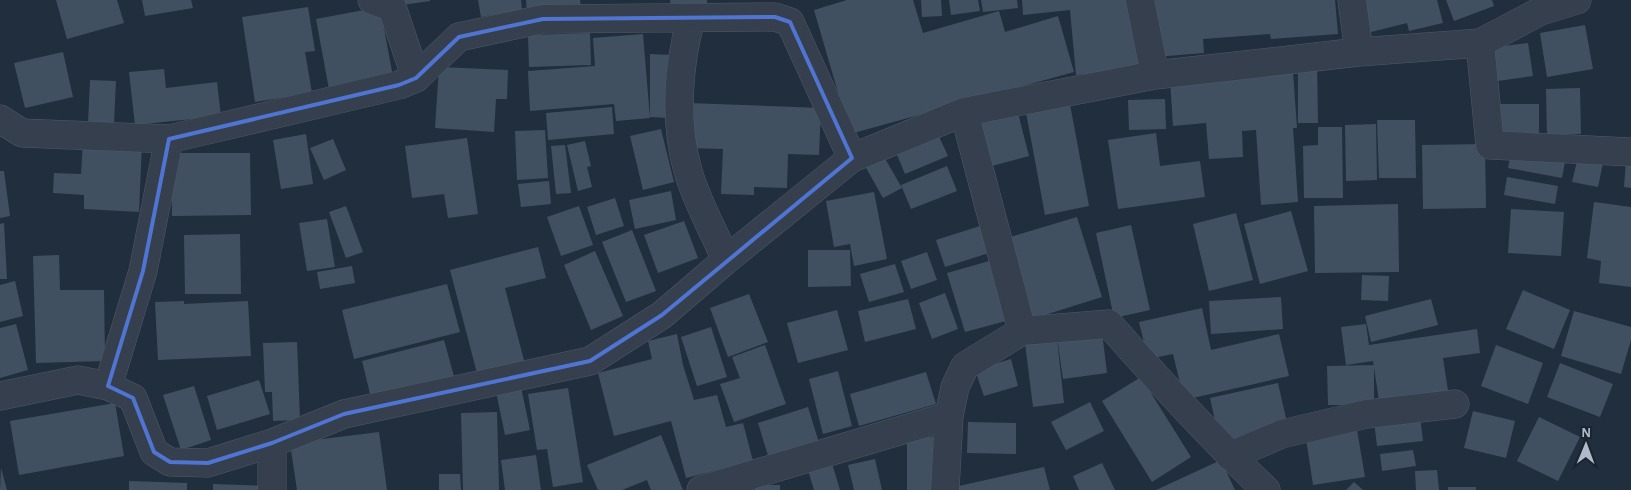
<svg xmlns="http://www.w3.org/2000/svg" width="1631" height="490" viewBox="0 0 1631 490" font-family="'Alegreya Sans',sans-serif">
<rect width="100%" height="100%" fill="#212e3d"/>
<path fill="#415061" d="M56 0H117L124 23 67 39Z
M142 0H191L193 8 145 16Z
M394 0H430V1L395 6Z
M478 0H521L522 10 481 17Z
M526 0H580L581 7 527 14Z
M670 0H707V6L671 7Z
M847 0H913L923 33 999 11 1005 32 1058 16 1074 72 850 134 814 10Z
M921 0H941L942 16 922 17Z
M949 0H978L980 11 951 15Z
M981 0H1017L1018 8 983 12Z
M1022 0H1138L1144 69 1076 75 1070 10 1023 15Z
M1151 0H1335L1338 34 1271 39 1270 34 1203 39 1204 53 1155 57Z
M1359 0H1437L1443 23 1409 31 1407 23 1367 33Z
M1446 0H1492L1494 6 1454 21Z
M308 7 315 51 305 52 312 93 255 102 242 17Z
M380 7 394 82 330 95 316 19Z
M1585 25 1593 69 1547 77 1540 33Z
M590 33 591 65 529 67 528 35Z
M643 34 650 118 616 121 614 104 530 111 528 71 595 66 593 38Z
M1528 43 1533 76 1498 81 1494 47Z
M63 52 73 97 25 108 14 63Z
M650 54 670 55 669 118 650 117Z
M1317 63 1318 123H1298V64Z
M439 67 508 70 507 99H496L494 132 435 128Z
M164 69 166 88 217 82 221 116 135 125 129 72Z
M1293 72 1297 128H1293L1298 202 1261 205 1256 130 1242 131 1243 157 1209 159 1206 123 1173 126 1170 80Z
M90 80 116 81 114 123 88 122Z
M1580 88 1581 134 1547 135 1546 89Z
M1069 99 1089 206 1045 215 1025 107Z
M1165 99 1166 129 1129 130 1128 100Z
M688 103 821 108 819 155 788 154 787 188 754 187V195L721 194 723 149 687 148Z
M1495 104H1539V139L1496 140Z
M612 107 614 134 548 140 546 113Z
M1018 113 1029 156 992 166 980 124Z
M1377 120H1415L1416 178H1379Z
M1376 124 1377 180 1346 181 1345 125Z
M1318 127H1342L1343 198H1304L1303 146 1318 145Z
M661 129 674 182 643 190 630 136Z
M545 130 548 178 517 180 515 131Z
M937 132 948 156 905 174 895 150Z
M1156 133 1160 166 1200 161 1205 197 1118 209 1108 140Z
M306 134 313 184 281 189 273 140Z
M467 138 478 214 448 218 444 194 412 198 405 146Z
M333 139 346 170 324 180 310 148Z
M83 141 142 144 139 212 84 209V195L53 193 54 173 81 174Z
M585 141 591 166 587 167 592 187 578 191 567 145Z
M1485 144 1486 208 1423 209 1422 145Z
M565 145 571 193 556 194 551 146Z
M1512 147 1566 156 1562 178 1508 168Z
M171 153H250L251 215 172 216Z
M883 155 902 188 883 198 865 166Z
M1578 157 1603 163 1598 187 1572 182Z
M1626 160 1631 161V188L1624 187Z
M947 166 957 191 911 209 901 185Z
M0 171H4L10 216 0 218Z
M1507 177 1558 186 1555 204 1504 195Z
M549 181 551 204 521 207 518 184Z
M671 191 676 220 635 229 629 200Z
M874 192 887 259 854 266 850 244 834 247 826 201Z
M615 198 624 226 596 235 587 207Z
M1594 202 1631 207V287L1599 283 1601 261 1587 258Z
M1398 204 1399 272 1315 273 1314 206Z
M346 206 363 252 346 258 329 212Z
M579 206 593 245 561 256 547 217Z
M1511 209 1564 212 1561 256 1508 253Z
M1291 211 1308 271 1260 284 1244 224Z
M1236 213 1253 280 1209 291 1193 224Z
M1077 217 1102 297 1032 319 1007 238Z
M327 219 335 267 307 271 299 223Z
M684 221 698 258 658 273 644 235Z
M4 223 7 279H0V224Z
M1131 225 1150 310 1114 318 1096 233Z
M980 226 989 253 945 267 936 240Z
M632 230 656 291 626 302 602 242Z
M240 234 241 294H185L184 235Z
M538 247 546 278 505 288 525 364 478 377 450 270Z
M808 250H850L851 286 808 287Z
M595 251 623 316 591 330 564 265Z
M927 252 937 280 911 289 901 261Z
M59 255 60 290H104L105 361 36 363 33 256Z
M989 261 1006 321 965 332 947 273Z
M895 264 904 292 869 302 860 274Z
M352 266 355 283 320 289 317 272Z
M1362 275 1389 276 1388 301 1361 300Z
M15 281 23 316 0 322V285Z
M447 284 460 332 354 359 342 310Z
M1523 290 1570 310 1554 349 1506 329Z
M945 293 958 329 932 339 919 303Z
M749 294 768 342 728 357 710 308Z
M1281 297 1283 329 1211 334 1209 301Z
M908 299 916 329 865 342 858 311Z
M1431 299 1438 325 1371 342 1365 316Z
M184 301V304L248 301 251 356 158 360 155 302Z
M1202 308 1211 350 1279 334 1289 376 1184 400 1173 354 1148 359 1139 322Z
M837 310 848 350 798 363 787 323Z
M1574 311 1631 327V340L1621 374 1561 356Z
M16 324 28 370 0 378V328Z
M1366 324 1369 345 1477 329 1480 353 1443 358 1449 397 1380 407 1373 361 1346 365 1341 327Z
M711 327 727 377 697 386 681 337Z
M1102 332 1107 373 1063 379 1057 337Z
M677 334 683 365 694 400 717 395 726 427 743 423 753 461 686 478 671 421 614 436 598 373 652 359 648 341Z
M1057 339 1064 403 1033 407 1025 343Z
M444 340 455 380 372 402 362 361Z
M297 342 300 420 273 421 272 392H265L263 343Z
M765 345 786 404 734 422 720 384 740 378 732 357Z
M1496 345 1543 363 1528 404 1481 386Z
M1011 359 1018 386 984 396 975 370Z
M1560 363 1613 384 1600 417 1547 397Z
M1374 365V405H1328L1327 366Z
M838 371 852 426 823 434 809 379Z
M926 372 936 404 859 426 850 394Z
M1141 377 1191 457 1152 482 1102 401Z
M259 380 270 414 217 430 207 396Z
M1278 383 1288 427 1220 443 1210 398Z
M194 386 211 440 181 450 163 395Z
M521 387 530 430 505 435 496 392Z
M568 388 583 482 553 487 547 449 537 450 528 394Z
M1090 402 1104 431 1066 450 1051 422Z
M115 403 124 456 19 475 10 421Z
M808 407 819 443 769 459 758 423Z
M1473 411 1515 421 1506 458 1464 448Z
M497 412 499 490H463L461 413Z
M1420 416 1423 441 1377 446 1374 421Z
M1539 417 1580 437 1558 481 1517 461Z
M968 422 1016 423V454L967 453Z
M1356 424 1365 477 1313 485 1305 432Z
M379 432 387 490H297L290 443Z
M661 435 683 490H651L647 480 622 490H598L587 465Z
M935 437V490H907V438Z
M1413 450 1416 466 1382 471 1380 454Z
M536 455 541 490H505L501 460Z
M875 459 882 490H854L848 465Z
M831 460 840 490H814L807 467Z
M1221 460 1235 490H1156Z
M1102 463 1115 490H1079L1073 476Z
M1044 467 1050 490H951L950 488Z
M1 468 7 490H0Z
M1437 470 1439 490H1416L1415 471Z
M439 474H460L461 490H439Z
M129 481 187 483V490H129Z
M1354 482 1363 490H1346Z
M213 484 271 486V490H213Z
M754 485H780V490H755Z
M1448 487H1476V490H1448Z"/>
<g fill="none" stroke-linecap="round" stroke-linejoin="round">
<defs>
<path id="minor" d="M372 0 392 7 416 78
M1140 0 1155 75
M1352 0 1359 52
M691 19C678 66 674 123 688 171 696 200 714 232 726 260
M1480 43 1490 145 1631 152
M964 112 1022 331
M0 119 22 133 169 139 399 85 416 78 459 37 543 19 775 17 790 22 852 158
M108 386 143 271 169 139
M0 396 78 380 108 386 133 398 154 452 170 462 208 463 272 443 344 414 590 361 662 315 726 260 852 158 964 112 1155 75 1359 52 1480 43 1541 11 1577 0
M1230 456 1282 434 1367 414 1455 404
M272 490V443
M701 490 949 416
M945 490 949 416 955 387 965 366 1022 331 1109 324C1159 381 1210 437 1266 490"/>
</defs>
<use href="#minor" stroke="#505a67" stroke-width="29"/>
<use href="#minor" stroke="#353f4d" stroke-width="28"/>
</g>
<path fill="none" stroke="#5074d2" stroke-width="4" stroke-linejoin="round" d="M775 17 790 22 852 158 662 315 590 361 344 414 272 443 208 463 170 462 154 452 133 398 108 386 143 271 169 139 399 85 416 78 459 37 543 19Z"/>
<g transform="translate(1586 445) rotate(1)" stroke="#1a2431" stroke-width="4" paint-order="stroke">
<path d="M0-4L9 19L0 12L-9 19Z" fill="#b0bac8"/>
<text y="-8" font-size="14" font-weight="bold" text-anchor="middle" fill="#b0bac8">N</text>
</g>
</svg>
